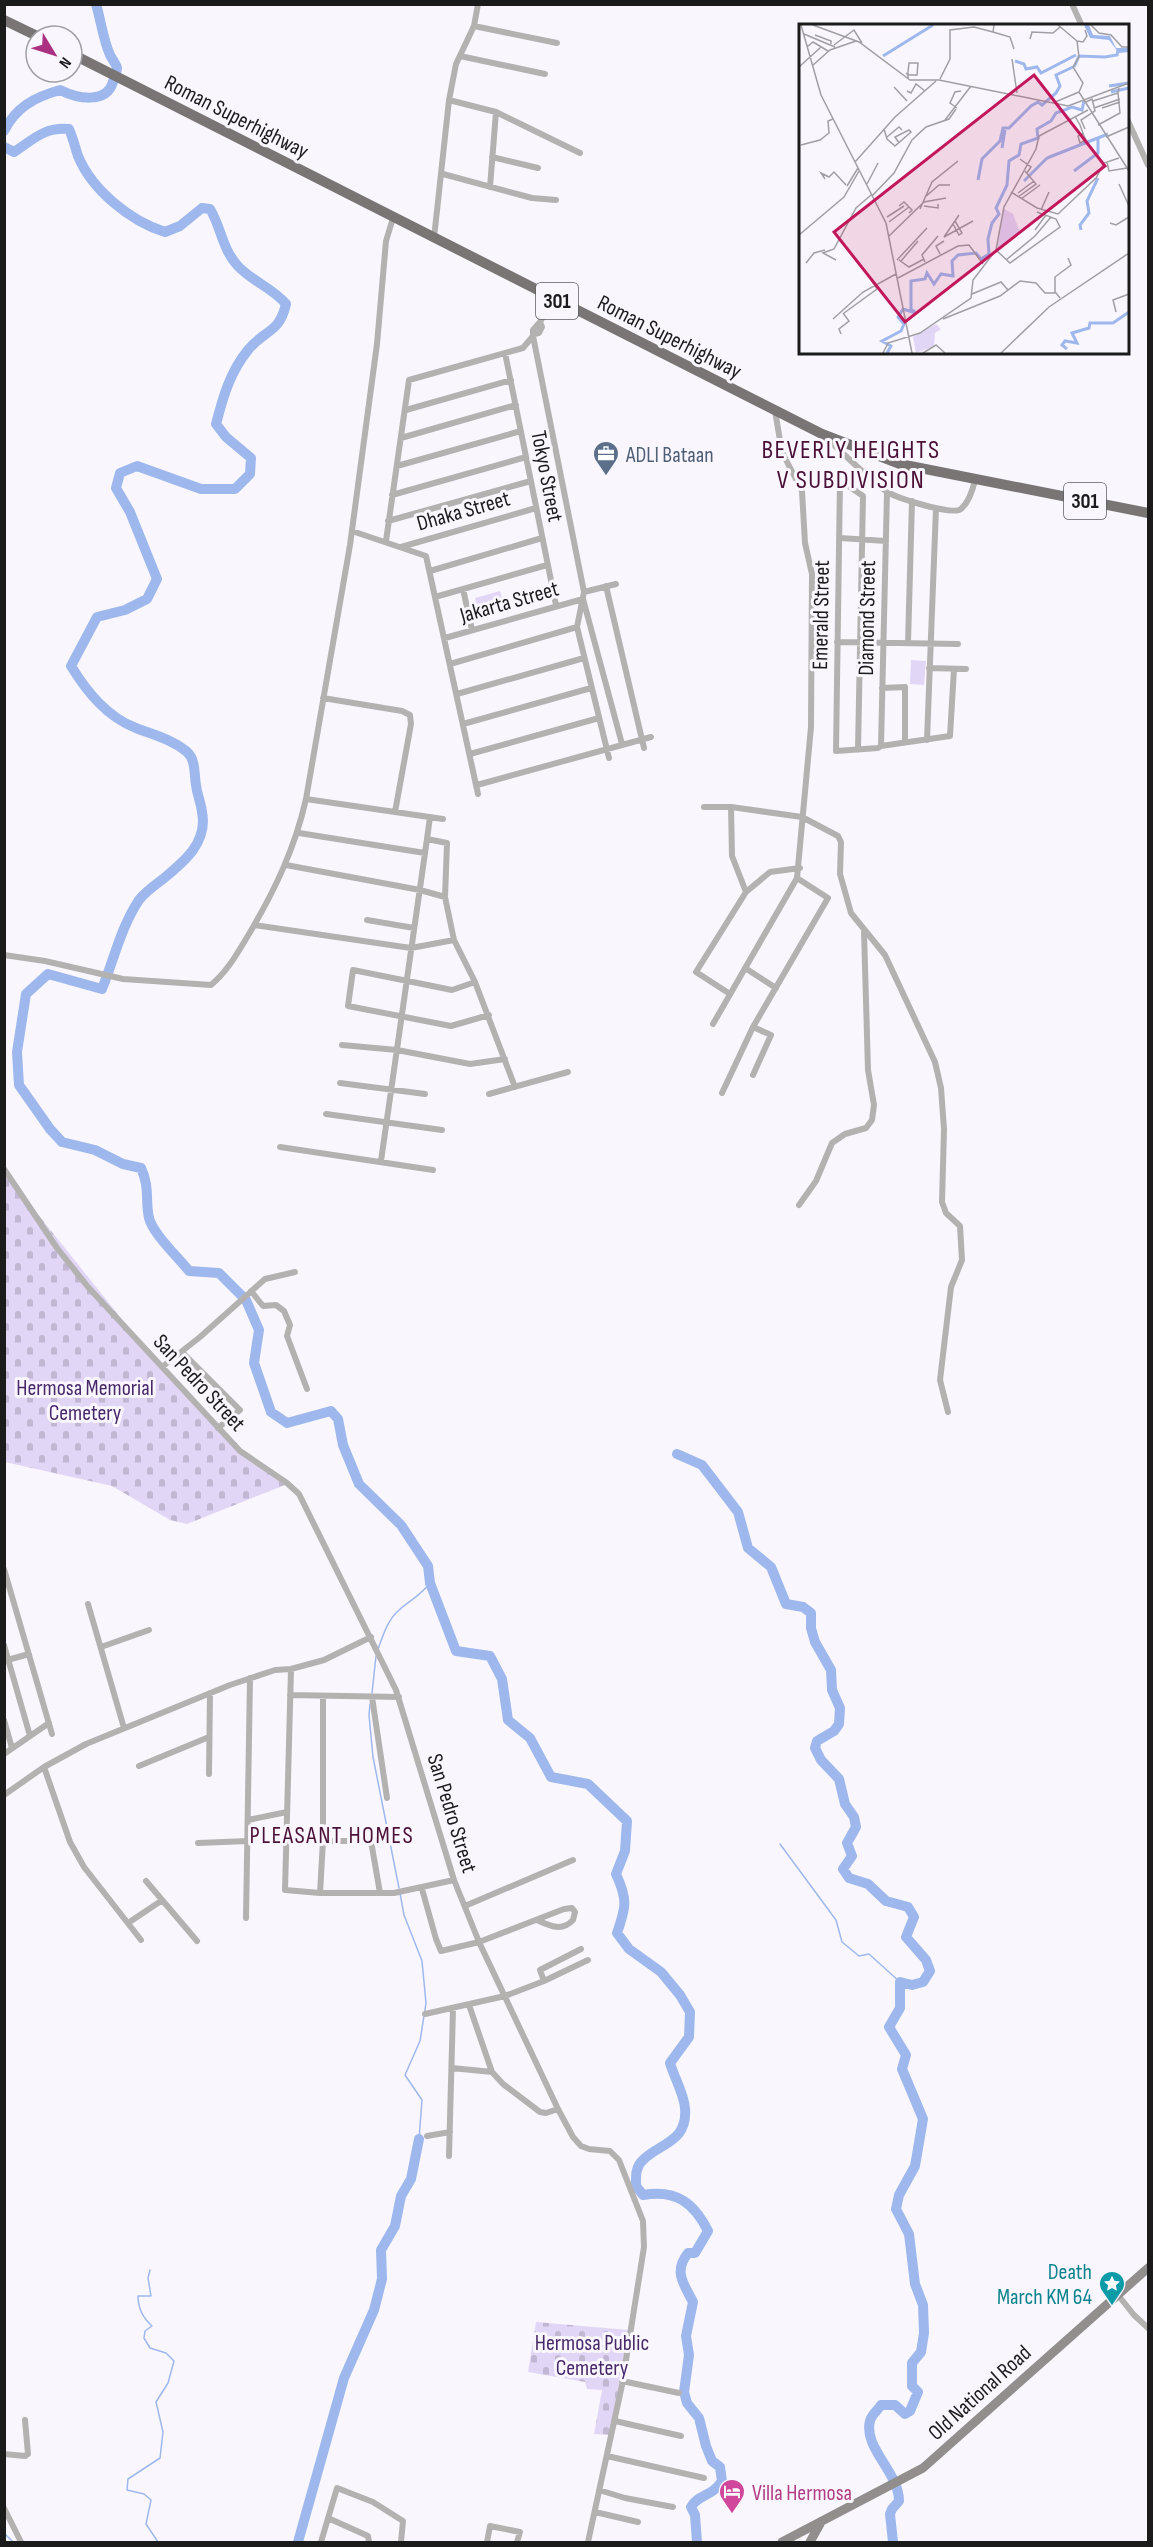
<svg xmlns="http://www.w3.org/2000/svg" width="1153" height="2547" viewBox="0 0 1153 2547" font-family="'Sofia Sans Condensed',sans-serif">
<defs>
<pattern id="cemetery-stones" width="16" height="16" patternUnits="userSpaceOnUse" patternTransform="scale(1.5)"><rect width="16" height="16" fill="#e2d6f7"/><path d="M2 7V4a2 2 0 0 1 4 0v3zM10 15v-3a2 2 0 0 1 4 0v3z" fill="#c1b7d3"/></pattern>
</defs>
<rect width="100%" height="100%" fill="#f9f7fd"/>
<path fill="#e2d6f7" d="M500 591 504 605 479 612 475 598Z
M911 660 926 661 924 685 910 684Z"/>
<path fill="url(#cemetery-stones)" d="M4 1172 157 1363 240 1454 285 1485 187 1524 170 1520 112 1486 5 1462Z
M536 2322 629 2330 610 2435 594 2434 602 2390 587 2389 585 2382 528 2372Z"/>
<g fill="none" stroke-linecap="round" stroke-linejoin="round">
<path stroke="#9eb8ed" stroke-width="1.5" d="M378 1649C383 1636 387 1621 398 1611 410 1600 419 1597 430 1583
M372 1693 376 1656
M370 1704 369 1715 373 1757 399 1888
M780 1844 836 1920 842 1942 859 1956 869 1954 900 1982
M400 1893 404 1915 422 1961 426 2003 420 2041 405 2075 422 2100 419 2139
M150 2270 148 2278 151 2296H138C138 2309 143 2318 152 2326L145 2331 144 2338 150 2348 166 2353 174 2361 168 2383 156 2402 163 2432 160 2458 128 2479 127 2490 144 2494 151 2500 146 2524 158 2542
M4 2533 13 2542"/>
<path stroke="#9eb8ed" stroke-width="10" d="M4 131C16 107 35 97 60 90 76 98 106 105 113 82 114 78 117 71 117 68 116 64 112 59 110 55 103 39 101 21 96 4
M4 147 14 152C34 139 44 127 69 129 73 138 75 147 78 156 92 190 130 221 165 232L180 226 202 208 210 209C221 227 222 248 237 265 251 281 273 288 286 304 279 334 265 329 248 350 230 372 223 397 216 424L226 437 251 458 250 474 235 489H201L137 466 120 473 116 488 130 512 157 579 147 599 125 610 97 617 71 666C87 692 107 717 136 728 154 735 171 739 186 751 196 759 194 774 196 785 197 794 201 803 202 812 208 842 185 861 163 879 155 885 145 892 139 900 121 927 114 959 102 989L48 974 26 994 17 1052 19 1085 50 1129 62 1142 95 1150 123 1164 141 1168C150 1187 145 1200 149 1218 153 1234 179 1258 189 1271L219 1273 246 1300 259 1330 254 1363 271 1412 287 1423 331 1411 338 1419 343 1445 359 1484 401 1525 428 1566 430 1583 456 1651 490 1656 502 1679 508 1720 530 1738 551 1777 588 1784 627 1821 625 1851 616 1874C628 1900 626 1907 617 1933L629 1949 661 1972 680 1995 690 2012 689 2037 670 2063C674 2077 684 2094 685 2108 688 2142 660 2143 643 2160 635 2167 636 2177 636 2186L643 2195C676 2189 694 2203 708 2231L695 2253H688C673 2272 684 2284 693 2302L686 2336 689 2355 684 2392 687 2403 699 2418 706 2446 712 2461 720 2467 722 2481C712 2497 698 2494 691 2507L695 2515 697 2542
M677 1454 702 1465 738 1512 748 1548 771 1567 786 1604 803 1607 811 1613V1628L815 1642 831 1670 832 1690 840 1708 839 1724 834 1731 817 1741 815 1748 821 1760 839 1779 845 1804 854 1817 856 1827 847 1843 852 1856 843 1869 849 1878 868 1884 886 1901 908 1907 914 1917 906 1937 926 1960 930 1971 923 1982 912 1985 900 1982V2008L889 2027 906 2055 902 2069 923 2119 915 2166 899 2195 896 2209 909 2234 915 2284 923 2305 924 2333 921 2352 912 2363V2386L918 2392 910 2411 905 2414 895 2405H881C878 2410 871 2415 870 2421 863 2448 899 2472 899 2501L892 2509 890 2514 893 2542
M298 2542 344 2378 374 2310 382 2279 381 2250 395 2226 401 2196 411 2179 419 2139"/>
<path stroke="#b4b1b1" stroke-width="6" d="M1072 4 1082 26
M474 26 557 43
M460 56 545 74
M449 100 496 112 580 153
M1128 121 1148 165
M492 157 538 168
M443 174 532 198 556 200
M490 187 496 112
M434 238 449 100 456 64 474 26 478 4
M540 322 533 330V336L584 592 577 627 609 758
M534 334 539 333 542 327 540 322 553 299
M505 353 556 605
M406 410 511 380
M401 438 516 405
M827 439C846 455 865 476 886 491 896 498 953 516 961 509 969 502 973 489 975 480
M397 466 521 431
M840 480 836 751 878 748 881 746 950 736 954 669
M840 480 863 496 858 750
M392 495 526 457
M388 521 531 481
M352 531 426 556 478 794
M840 538 886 541
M386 541 409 380 523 348 533 336
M401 547 536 508
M430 571 542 538
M606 586 644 748
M463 589 472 630
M584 592 616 584
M435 597 547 565
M445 638 583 599 622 744
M837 642 958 644
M908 643 912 501
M450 664 577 627
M929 668 966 669
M882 688 905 687V742
M457 694 584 658
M323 698 402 711 410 715 411 724 395 812
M463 724 591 688
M927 740 936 508
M881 746 887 492
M470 754 599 718
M477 785 651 737
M306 799 443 819
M704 807H731
M299 833 425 853
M427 839 430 817
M286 865 420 890 445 897
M746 892 732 856 731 807 802 817 838 836 841 842 840 874 851 913 885 955 935 1062 941 1088 944 1129 942 1202 946 1213 960 1226 962 1260 951 1287 940 1380 948 1412
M367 920 414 928
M254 925 411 948 454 940
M4 955 45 961 123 979 211 985C228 971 238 952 249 934 275 890 295 848 306 799L350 545 377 344 386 241 393 218
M745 968 776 988
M475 982 452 990 353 970 348 1006 451 1026 489 1015
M730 994 696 972 746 892 770 872 800 868
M713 1024 797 878
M342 1045 397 1050 470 1064 505 1059
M753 1075 771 1035 753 1027
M340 1083 425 1094
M722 1093 753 1027 828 898 797 878 811 727 812 574 805 543 802 491 782 452 775 411
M489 1094 568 1072
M326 1114 442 1130
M280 1147 433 1170
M381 1161 427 839 447 843 445 897 454 940 475 982 515 1087
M4 1169 57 1248 88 1287 240 1451 287 1483 299 1494 396 1690 454 1880 479 1942 558 2109 573 2137 581 2146 589 2149 610 2151 619 2160 643 2221 644 2247 622 2385 588 2542
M799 1205 816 1181 832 1143 845 1134 866 1128 872 1120 874 1105 868 1070 864 931
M251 1291 263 1306 276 1305 284 1311 290 1325 287 1336 307 1389
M182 1352 240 1410 218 1428
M162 1367 200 1337 265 1279 295 1272
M4 1569 52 1734
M88 1604 124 1728
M4 1645 30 1736
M101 1647 149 1630
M4 1661 29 1654
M291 1669 285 1890 320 1893H394L454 1880
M290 1695 399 1697
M372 1697 387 1798
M4 1720 12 1748
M4 1754 49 1723
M139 1766 209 1737
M44 1767 70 1842 84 1867 141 1940
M209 1774 210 1693
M4 1795 44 1767 86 1744 230 1685 275 1670 291 1669 324 1660 371 1637
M248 1820 287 1812
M323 1841H371L380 1893
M198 1843 248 1841
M146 1881 197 1941
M422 1889 436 1939 441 1951 479 1942 564 1909 572 1908 575 1912 573 1920C562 1932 550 1926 537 1920
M320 1893 323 1841V1696
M465 1906 573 1860
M246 1918 250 1678
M128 1923 161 1901
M544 1981 588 1960
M469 2005 492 2072 503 2084 540 2112 546 2113 558 2109
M425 2014 505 1996 544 1981 540 1970 581 1949
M452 2068 492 2072
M427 2136 450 2132
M449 2156 453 2009
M1118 2295 1134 2315 1148 2328
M622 2381 679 2393
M615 2421 681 2436
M4 2454 25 2456 28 2454 25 2420
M607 2456 704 2478
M599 2490 625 2498 673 2507
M4 2508 21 2542
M595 2512 638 2522
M328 2518 368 2536 369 2542
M321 2542 337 2488 373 2502 403 2521 401 2542
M487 2542 490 2526 520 2532 517 2542"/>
<path stroke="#928e8e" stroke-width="9" d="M782 2542 923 2468 1148 2268
M810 2542 820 2524"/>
<path stroke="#7a7575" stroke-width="10" d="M4 20 37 36
M72 54 822 434 900 464 1148 513"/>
</g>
<defs>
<symbol id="office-pin" viewBox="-11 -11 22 30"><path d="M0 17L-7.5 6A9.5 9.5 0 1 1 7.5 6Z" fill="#5c6f8a" stroke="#f9f7fd"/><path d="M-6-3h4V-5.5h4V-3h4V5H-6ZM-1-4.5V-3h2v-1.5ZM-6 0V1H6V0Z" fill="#fff"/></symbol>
<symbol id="sight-pin" viewBox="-11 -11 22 30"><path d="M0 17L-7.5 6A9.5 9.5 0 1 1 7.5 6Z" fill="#0f9aa8" stroke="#f9f7fd"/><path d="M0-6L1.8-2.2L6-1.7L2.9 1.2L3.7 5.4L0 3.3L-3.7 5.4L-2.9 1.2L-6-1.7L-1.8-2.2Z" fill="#fff"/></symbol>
<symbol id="hotel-pin" viewBox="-11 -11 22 30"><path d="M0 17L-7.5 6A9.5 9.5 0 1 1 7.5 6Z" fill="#d1479c" stroke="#f9f7fd"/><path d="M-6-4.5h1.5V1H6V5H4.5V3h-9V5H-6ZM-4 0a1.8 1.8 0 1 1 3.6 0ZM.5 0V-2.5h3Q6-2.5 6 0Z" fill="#fff"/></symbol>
</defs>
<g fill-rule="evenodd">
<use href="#office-pin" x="591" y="439" width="30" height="40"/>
<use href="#sight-pin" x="1097" y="2269" width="30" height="40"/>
<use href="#hotel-pin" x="717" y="2477" width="30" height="40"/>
</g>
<g text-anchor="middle" stroke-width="6" stroke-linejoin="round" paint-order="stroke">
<g fill="#f9f7fd" stroke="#5e5d60" stroke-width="1.5">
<rect x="536" y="283" width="42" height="36" rx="4.5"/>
<rect x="1064" y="483" width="42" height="36" rx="4.5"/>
</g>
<g font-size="21" font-weight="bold" fill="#1b1b1c">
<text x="557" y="308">301</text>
<text x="1085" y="508">301</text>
</g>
<g font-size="22" fill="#1b1b1c" stroke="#f9f7fd">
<text transform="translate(237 116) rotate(27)" y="8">Roman Superhighway</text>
<text transform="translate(670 336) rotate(27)" y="8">Roman Superhighway</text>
<text transform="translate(548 476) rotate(79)" y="8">Tokyo Street</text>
<text transform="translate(463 510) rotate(-16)" y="8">Dhaka Street</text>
<text transform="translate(509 601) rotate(-16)" y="8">Jakarta Street</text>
<text transform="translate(820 615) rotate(-89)" y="8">Emerald Street</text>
<text transform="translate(866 618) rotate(-89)" y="8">Diamond Street</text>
<text transform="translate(200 1382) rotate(47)" y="8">San Pedro Street</text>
<text transform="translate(453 1813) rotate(73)" y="8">San Pedro Street</text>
<text transform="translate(979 2392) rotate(-42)" y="8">Old National Road</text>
</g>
<g font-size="22" fill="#4e5e75" stroke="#f9f7fd" text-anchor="start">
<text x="626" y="462">ADLI Bataan</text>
</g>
<g font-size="22" fill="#47296a" stroke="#f9f7fd">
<text x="85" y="1395">Hermosa Memorial<tspan x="85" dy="25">Cemetery</tspan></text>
<text x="592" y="2350">Hermosa Public<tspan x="592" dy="25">Cemetery</tspan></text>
</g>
<g font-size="22" fill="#0d838f" stroke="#f9f7fd" text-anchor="end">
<text x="1092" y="2279">Death<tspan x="1092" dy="25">March KM 64</tspan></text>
</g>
<g font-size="22" fill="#b23c85" stroke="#f9f7fd" text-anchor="start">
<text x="752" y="2500">Villa Hermosa</text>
</g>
<g font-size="24" letter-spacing="1.5" fill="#4b1037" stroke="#f9f7fd">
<text x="332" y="1843">PLEASANT HOMES</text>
</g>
<g font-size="26" letter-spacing="1.5" fill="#4b1037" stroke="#f9f7fd">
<text x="851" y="458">BEVERLY HEIGHTS<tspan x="851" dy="30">V SUBDIVISION</tspan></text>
</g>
</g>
<g transform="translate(799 24)">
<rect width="330" height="330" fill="#f9f7fd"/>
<path d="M205 185 214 190 221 209 198 228ZM137 300 142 305 136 309 135 322 117 329 114 313Z" fill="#e2d6f7"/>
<path d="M285 1H290L294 11 311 12 317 24H330V28L320 29 310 16 291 14Z" fill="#9eb8ed"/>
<path fill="none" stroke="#9eb8ed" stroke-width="3" d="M84 32 134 1M216 37 225 40 227 45 238 43 242 49 277 31M275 43 280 32 306 33 318 31 319 26M310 62 329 59M312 68 330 64M203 124 206 106M248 134 309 110M275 147 299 129V114M179 156 183 135 201 117 204 104H210L232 82 239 78 243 81 257 69 261 62 257 51 274 43M225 157 248 134M282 206 281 201 290 189 288 177 299 154M268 325 263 321 266 317 278 319 273 309 290 304 291 299H314L330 288M88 329 92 322 83 317 102 307 105 300 99 293 104 285 117 289 112 285V257L126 255 128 249 135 260 142 250 154 252 153 237 159 231 177 229 182 235 190 230 189 215 193 199 200 190 197 184 208 161 210 137 220 131 222 120 239 114 238 105 252 97 257 89 273 83 283 86 285 77"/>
<path fill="none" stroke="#a09fa3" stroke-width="1.5" d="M2 1 22 71 87 199 113 329M14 1 60 18 111 56H140L254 79 280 68 330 147M259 1 278 17M292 1 300 9 312 11 323 23H330M194 8 211 13 215 25M5 10 36 23M16 11 32 17V20M231 15 233 8 254 9 261 3M278 17 280 33 274 43 284 59 280 68M278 17 284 18 288 12 286 6M35 21 55 6 63 19M8 23 14 18 29 27M213 35 218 69M13 42 31 26 57 17M0 43 22 23M107 49 109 51H118L119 39H110L109 48V55M141 55 151 35V6L175 3 194 8 195 1M95 63 108 77M108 67 112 69 117 60 126 67M294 77 319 69 320 64M255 79 269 82 330 59M158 84 151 79 156 68 162 67M295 84 321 75M303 84 321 78M276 92 277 94 281 101 285 112 287 116 281 119 279 112 284 109M146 96 172 62M299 101 321 89 319 69M85 105 88 115 96 122 112 108 110 106 96 113 100 119M286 105 282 96 296 87 293 75 287 78M88 113 100 103 103 106M307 113 330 103M2 121 21 116 30 109 29 97 34 95M221 135 232 143 228 149M56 138 96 93 137 57M308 138 310 147 328 144M26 155 22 149 30 153 35 148 47 161M68 160 79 139M320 160 330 182M48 162 59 144M212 168 238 184 259 190 297 154 305 139 320 134M219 169 235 157M73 172 95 149 113 116 127 103 150 95 157 85M126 173 140 161H151M219 173 237 160 226 147M222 175 241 161M100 182 105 178 113 186 110 189M125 182 139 184V180M121 185 133 158 159 137M242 186 250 168M160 191 145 213 174 197M88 193 105 182M90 198 110 183M311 199 317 201 330 193M154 200 160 211 163 209 156 197M236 206 247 191M0 211 45 173 60 147M90 212 125 178 147 174M197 226 211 239 261 203 257 195 238 188M141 230 137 222 145 217M37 236 24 229 35 225 57 184 72 171M98 236 128 204M100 236 110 243 125 235M207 236 236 212 252 193M102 237 119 217M126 238 123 231 139 212M7 239 15 229 26 226M99 254 159 222 170 221 184 240M256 269V253L272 241 269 234M173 270 202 258 209 266M317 288 314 276 330 270M45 289 78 265 71 254M34 295 64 268 97 250M144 295 201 272 221 257 237 259 246 269H257L261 274M42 310 40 305 50 297 44 289M84 329 89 319 121 309 172 274 174 256 197 226 205 183 237 125 240 112 289 86M124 329 137 321 146 329M202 329 250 283 330 229"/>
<path fill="#c2185b" fill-opacity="0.15" stroke="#c2185b" stroke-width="3" d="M235 51 306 142 106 298 35 208Z"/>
<rect width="330" height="330" fill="none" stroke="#1b1b1c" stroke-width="3"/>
</g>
<rect width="1153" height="2547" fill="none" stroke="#1b1b1c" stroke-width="12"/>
<g transform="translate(54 54) rotate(128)"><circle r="28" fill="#f9f7fd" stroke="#a09fa3" stroke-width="1.5"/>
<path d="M0-4.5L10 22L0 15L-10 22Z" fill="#ac3082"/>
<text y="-9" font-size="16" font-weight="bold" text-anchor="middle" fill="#1b1b1c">N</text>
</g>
</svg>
